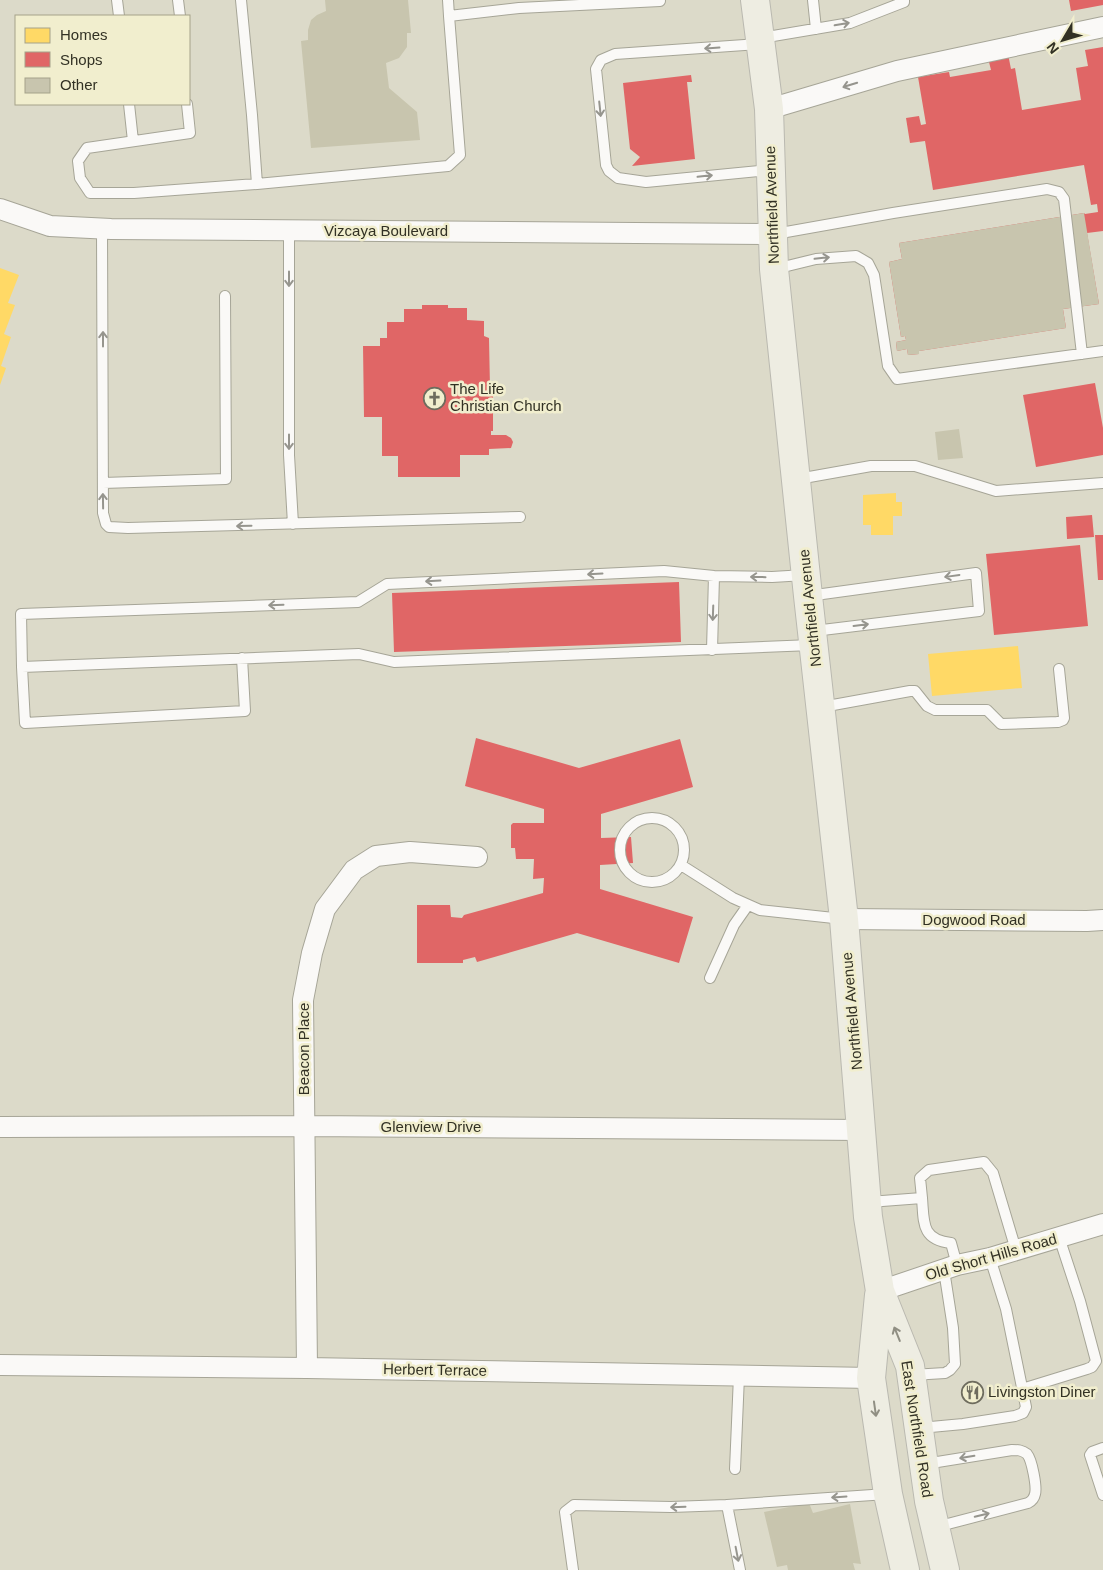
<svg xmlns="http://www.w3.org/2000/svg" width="1103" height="1570" viewBox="0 0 1103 1570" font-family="Arial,sans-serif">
<rect width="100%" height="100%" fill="#dcdac9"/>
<path fill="#ffd966" d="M0 268 19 275 8 303 15 305 4 334 11 337 1 366 6 368 0 385Z
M896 493V502H902V516H893V535H871V525H863V495Z
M1018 646 1022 688 932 696 928 654Z"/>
<path fill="#e06666" d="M1069 0H1103V5L1071 11Z
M1103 47V231L1087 233 1099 304 1063 309 1066 328 919 351V354L908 355 907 349 897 351 896 342 906 340 905 336 901 337 889 262 902 259 899 243 1084 213 1085 214 1098 212 1097 204 1091 205 1084 165 933 190 925 141 910 143 906 118 919 116 921 125 926 124 918 77 949 72 950 77 991 70 988 58 1008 54 1011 69 1015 68 1022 110 1081 100 1076 68 1088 66 1085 50Z
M691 75 692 82H687L695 159 632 166 640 157 630 149 623 83Z
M422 305H448V308H467V320L484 321V336L489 338 490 388H493V431H491V435H506L511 438 513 442 511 448 489 449V455H460V477H398V456H382V417H364L363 346H380V338H387V322H404V309H422Z
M1095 383 1103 428V455L1036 467 1023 395Z
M1092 515 1094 537 1067 539 1066 517Z
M1095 535H1103V580H1098Z
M1080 545 1088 626 994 635 986 554Z
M679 582 681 642 394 652 392 593Z
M476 738 579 768 680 739 693 787 601 814V838L631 837 633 863 600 865V889L693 917 679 963 577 933 477 962 475 957 463 960V963H417V905H450L451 917 462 918 464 915 543 893 544 878 533 879 534 859H516L515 848H511V825L513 823H544V809L465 786Z"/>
<path fill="#c8c5ae" d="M325 0H408L411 33H407V47L399 58 386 63 389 88 417 112 420 140 311 148 301 41 308 40V30L311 20 317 15 326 11Z
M1084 213 1099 304 1063 309 1066 328 919 351V354L908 355 907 349 897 351 896 342 906 340 905 336 901 337 889 262 902 259 899 243Z
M959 429 963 458 938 460 935 432Z
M809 1503 813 1513 850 1504 861 1564 853 1563 855 1570H788L787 1565 777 1567 764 1512Z"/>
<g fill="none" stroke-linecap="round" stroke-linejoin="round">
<defs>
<path id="lane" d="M117 0 119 16
M178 0 180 16
M241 0 252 115 257 184 448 166 460 155 449 16 519 8 660 1
M448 0 449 16
M813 0 816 29
M761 38 850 23 904 2V0
M759 44 615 54 601 60 596 69 606 165 609 171 618 178 646 182 770 170
M129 104 133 141
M187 104 190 133 87 148 78 161 80 178 90 193H134L257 184
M102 229 103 513 106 524 109 527 128 528 520 517
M289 230V455L293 524
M775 234 893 213 1047 189 1059 192 1064 199 1082 354
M775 269 816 259 856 256 868 263 874 275 888 366 897 379 1103 351
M798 479 871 466H915L996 491 1103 483
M103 483 226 479 225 296
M805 575 772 577 714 576 664 571 387 584 358 602 21 614 22 667 359 654 394 662 812 645
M808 596 976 573 979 611 814 631
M712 650 714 576
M22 667 25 723 245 711 242 658
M822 707 910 691H915L927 706 935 710H987L1001 724 1058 722 1063 720 1064 718 1059 669
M620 850a32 32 0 1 1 64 0a32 32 0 1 1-64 0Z
M681 865 733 898 760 910 843 919
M710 978 734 925 748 905
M922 1198 920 1178 929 1170 984 1162 993 1173 1016 1250
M869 1202 922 1198C924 1222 921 1240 951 1243L957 1265
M912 1375 945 1373 950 1370 955 1364 953 1328 944 1270
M1022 1389 1087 1369 1092 1367 1096 1361 1080 1301 1059 1237
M920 1428 963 1424 1015 1416 1023 1413 1026 1407 1006 1309 990 1258
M1103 1448 1092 1452 1090 1455 1103 1495
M925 1464 1012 1450C1018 1450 1022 1450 1027 1454 1032 1460 1037 1487 1035 1494 1034 1499 1032 1501 1028 1503L936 1527
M735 1469 739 1376
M573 1570 565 1512 574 1505 671 1507 727 1505
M740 1570 727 1505 887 1494"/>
<path id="street" d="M769 109 897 71 1103 27
M0 209 50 226 111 229 774 234
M844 919 1087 921 1103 920
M0 1127 305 1126 862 1130
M880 1291 957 1265 990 1258 1103 1224
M0 1365 307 1368 871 1378
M307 1368 303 1000 312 953 325 909 354 870 376 856 410 852 477 857"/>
<path id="primary" d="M755 0 769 109 774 269 808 596 844 919 868 1217 880 1291 910 1366 929 1501 945 1570
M879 1295 871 1378 888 1494 905 1570"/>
</defs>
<use href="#lane" stroke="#a6a597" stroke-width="12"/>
<use href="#street" stroke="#a6a597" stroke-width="22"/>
<use href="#primary" stroke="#bab9b0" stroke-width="30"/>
<use href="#lane" stroke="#faf9f7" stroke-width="10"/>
<use href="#street" stroke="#faf9f7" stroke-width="20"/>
<use href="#primary" stroke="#eeede2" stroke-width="28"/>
</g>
<defs><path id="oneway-shaft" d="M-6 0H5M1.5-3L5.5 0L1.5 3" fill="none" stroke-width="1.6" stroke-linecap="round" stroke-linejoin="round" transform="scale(1.25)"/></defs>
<g stroke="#96958e">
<use href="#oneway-shaft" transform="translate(842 24) rotate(-10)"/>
<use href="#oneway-shaft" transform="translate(712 48) rotate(176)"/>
<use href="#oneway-shaft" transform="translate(850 85) rotate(163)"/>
<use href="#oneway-shaft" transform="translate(600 109) rotate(84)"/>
<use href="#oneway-shaft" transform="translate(705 176) rotate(-6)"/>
<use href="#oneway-shaft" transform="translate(822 258) rotate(-6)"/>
<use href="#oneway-shaft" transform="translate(289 279) rotate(90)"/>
<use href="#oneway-shaft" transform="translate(103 339) rotate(-90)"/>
<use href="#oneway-shaft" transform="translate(289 442) rotate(90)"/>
<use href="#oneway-shaft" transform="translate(103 501) rotate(-91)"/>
<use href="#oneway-shaft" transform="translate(244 526) rotate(179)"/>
<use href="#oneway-shaft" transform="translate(595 574) rotate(177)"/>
<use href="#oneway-shaft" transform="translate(952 576) rotate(172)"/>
<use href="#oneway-shaft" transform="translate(758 577) rotate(-179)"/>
<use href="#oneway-shaft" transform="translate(433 581) rotate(177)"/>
<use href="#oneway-shaft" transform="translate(276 605) rotate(178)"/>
<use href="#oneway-shaft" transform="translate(713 613) rotate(92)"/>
<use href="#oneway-shaft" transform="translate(861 625) rotate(-7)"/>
<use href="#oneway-shaft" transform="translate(967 1457) rotate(171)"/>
<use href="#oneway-shaft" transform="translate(839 1497) rotate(176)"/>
<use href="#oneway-shaft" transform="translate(678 1507) rotate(178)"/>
<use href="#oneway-shaft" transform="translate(982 1515) rotate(-14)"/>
<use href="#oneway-shaft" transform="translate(737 1554) rotate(79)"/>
</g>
<g stroke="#908f83">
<use href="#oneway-shaft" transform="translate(897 1334) rotate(-112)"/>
<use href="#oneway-shaft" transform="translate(875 1409) rotate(82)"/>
</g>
<defs>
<symbol id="church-ring" viewBox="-11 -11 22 22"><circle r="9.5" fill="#f1eece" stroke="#6e6c5e" stroke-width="1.5"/><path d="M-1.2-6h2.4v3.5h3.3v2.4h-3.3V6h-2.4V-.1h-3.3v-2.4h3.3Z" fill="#6e6c5e"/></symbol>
<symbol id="restaurant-ring" viewBox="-11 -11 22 22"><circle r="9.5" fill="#f1eece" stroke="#6e6c5e" stroke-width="1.5"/><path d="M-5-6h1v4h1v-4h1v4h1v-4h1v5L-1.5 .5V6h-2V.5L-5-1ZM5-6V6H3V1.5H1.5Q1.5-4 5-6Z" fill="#6e6c5e"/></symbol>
</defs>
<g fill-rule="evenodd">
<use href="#church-ring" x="422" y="386" width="25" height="25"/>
<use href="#restaurant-ring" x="960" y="1380" width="25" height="25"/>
</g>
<g text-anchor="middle" stroke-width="5" stroke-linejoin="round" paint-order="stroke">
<g font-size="15" fill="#323124" stroke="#f1eece">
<text transform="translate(772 205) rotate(-92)" y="5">Northfield Avenue</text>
<text x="386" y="236">Vizcaya Boulevard</text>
<text transform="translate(810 608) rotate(-96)" y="5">Northfield Avenue</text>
<text x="974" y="925">Dogwood Road</text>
<text transform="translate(852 1011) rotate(-95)" y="5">Northfield Avenue</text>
<text transform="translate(304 1049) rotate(-90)" y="5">Beacon Place</text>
<text x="431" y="1132">Glenview Drive</text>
<text transform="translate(991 1257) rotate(-16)" y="5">Old Short Hills Road</text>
<text transform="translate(435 1370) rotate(1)" y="5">Herbert Terrace</text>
<text transform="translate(917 1429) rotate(81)" y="5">East Northfield Road</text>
</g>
<g font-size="15" fill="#323124" stroke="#f1eece" text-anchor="start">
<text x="450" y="394">The Life<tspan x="450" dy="17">Christian Church</tspan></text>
<text x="988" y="1397">Livingston Diner</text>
</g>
</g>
<rect x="15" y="15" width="175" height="90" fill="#f1eece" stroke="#a5a28a"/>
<rect x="25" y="28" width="25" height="15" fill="#ffd966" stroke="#a5a28a"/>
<text x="60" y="40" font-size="15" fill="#323124">Homes</text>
<rect x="25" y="52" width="25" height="15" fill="#e06666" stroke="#a5a28a"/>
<text x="60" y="65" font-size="15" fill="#323124">Shops</text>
<rect x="25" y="78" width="25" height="15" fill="#c8c5ae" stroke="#a5a28a"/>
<text x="60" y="90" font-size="15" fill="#323124">Other</text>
<g transform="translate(1063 40) rotate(232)" stroke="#f1eece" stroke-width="4" paint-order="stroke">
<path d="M0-4L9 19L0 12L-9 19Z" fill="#323124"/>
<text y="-8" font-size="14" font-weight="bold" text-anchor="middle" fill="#323124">N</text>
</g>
</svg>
